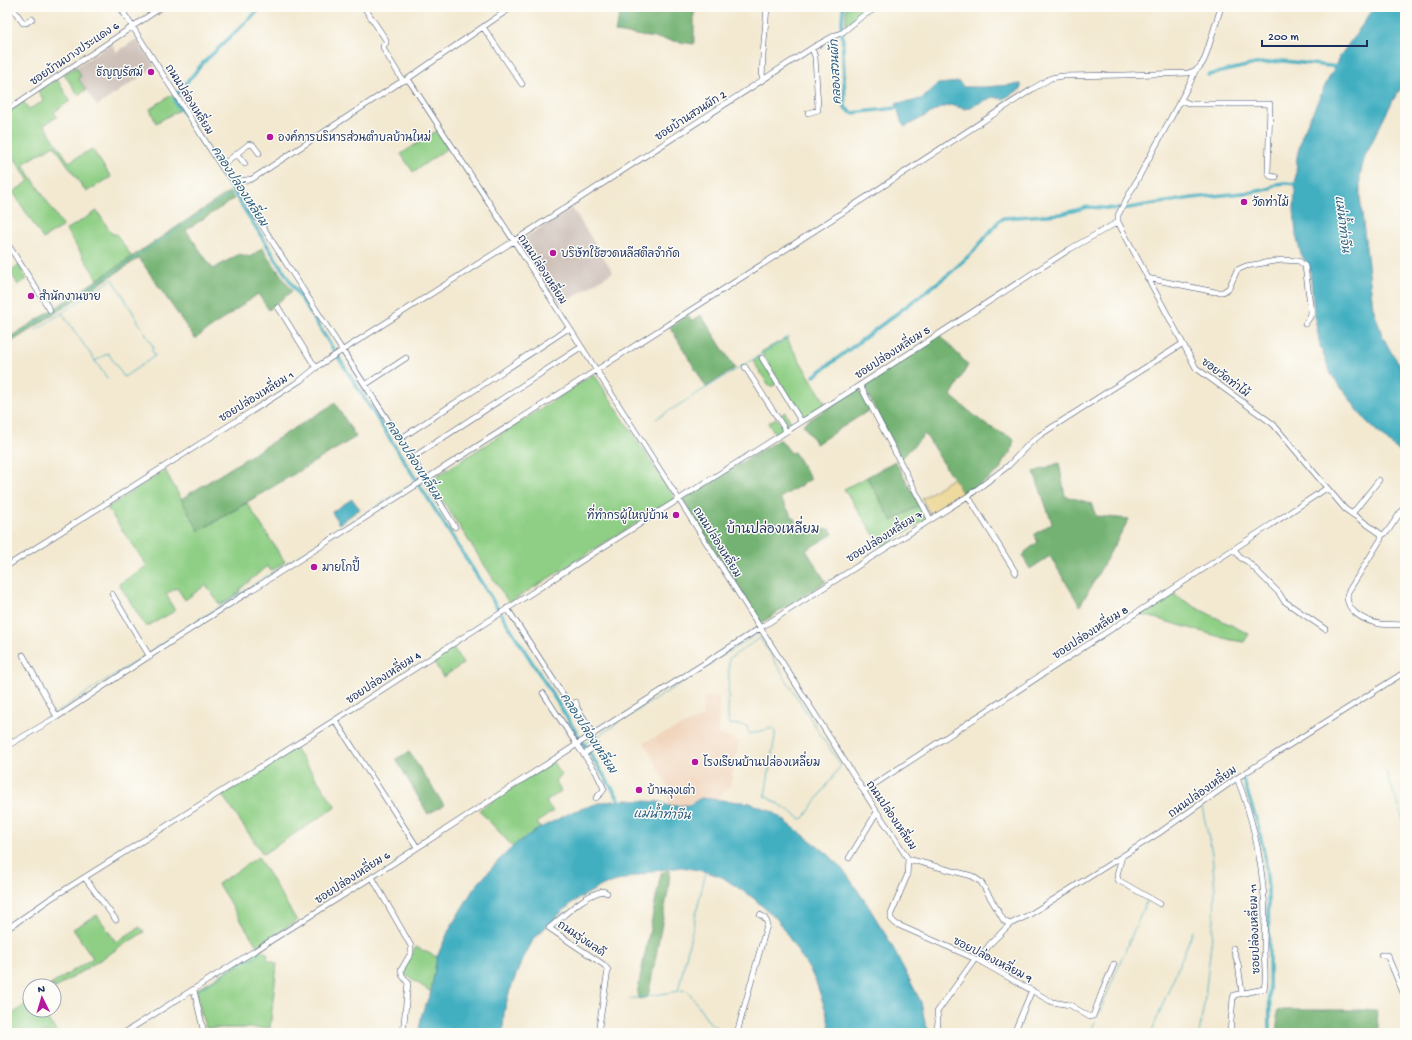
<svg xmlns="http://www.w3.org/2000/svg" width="1412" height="1040" viewBox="0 0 1412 1040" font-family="'Gochi Hand','Playpen Sans Thai',sans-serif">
<rect width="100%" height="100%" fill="#fdfcf7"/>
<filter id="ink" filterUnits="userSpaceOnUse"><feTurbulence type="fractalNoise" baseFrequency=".025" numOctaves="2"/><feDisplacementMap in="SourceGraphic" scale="8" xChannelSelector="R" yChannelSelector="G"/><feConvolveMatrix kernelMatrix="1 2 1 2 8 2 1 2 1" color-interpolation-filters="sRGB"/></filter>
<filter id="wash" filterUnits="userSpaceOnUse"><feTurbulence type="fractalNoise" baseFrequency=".012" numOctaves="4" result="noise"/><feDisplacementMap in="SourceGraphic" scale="16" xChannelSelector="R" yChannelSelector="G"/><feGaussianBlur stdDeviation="0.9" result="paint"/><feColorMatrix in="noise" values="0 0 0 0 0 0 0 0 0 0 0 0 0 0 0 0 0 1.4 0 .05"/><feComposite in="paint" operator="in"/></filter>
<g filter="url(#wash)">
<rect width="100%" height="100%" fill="#f3e9d1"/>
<path fill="#f1d5bd" d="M704 697H719L718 734 739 741 730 786 717 800 701 798 690 805 669 806 667 785 644 742 702 717Z"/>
<path fill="#cec1ba" d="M136 39 155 67 97 106 78 78 76 67 111 43 117 52Z
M572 208 613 272 559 306 518 242Z"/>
<path fill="#8fcf85" stroke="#557f72" d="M846 7H871L846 25Z
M76 67 81 76 78 78 86 90 78 95 64 74Z
M57 79 70 101 54 112 57 117 44 125 69 162 92 149 111 177 86 192 54 145 23 164 63 226 43 239 13 192 29 181 7 146V112L23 101 29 109 44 101 38 91Z
M173 94 181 107V109L156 123 150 109Z
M438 130 449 147 413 172 401 154Z
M97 211 112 234H116L132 257 98 280 66 230Z
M19 265 27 279 18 285 10 271Z
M786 338 826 404 803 418 761 352Z
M759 357 777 384 770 387 753 361Z
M594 374 674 497 673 500 509 603 430 481Z
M785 412 793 425 789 428 781 415Z
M776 418 784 430 776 435 768 423Z
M165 470 199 531 247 503 285 562 271 571 267 566 239 590 240 592 220 605 206 585 185 600 177 588 166 594 175 611 146 627 119 584 147 566 107 508Z
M867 477 892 521 920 505 927 519 882 547 844 489Z
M1170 592 1195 607 1249 634 1244 642 1231 640 1140 614Z
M453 647 463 664 443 677 432 659Z
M295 748 336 807 263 854 222 795Z
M553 762 562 775 555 781 561 791 546 802 553 811 537 823 540 828 518 842 513 847 479 810Z
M258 857 297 921 257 946 218 884Z
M97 915 116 942 140 927 144 932 54 989V986H49L93 958 73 929Z
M416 947 437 957 431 992 404 974 402 972 414 949Z
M261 950 268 954 267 959 277 964 270 1028H206L202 1017 196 990 256 952Z
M30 1000V1010H40L58 1033H7V1005L13 1014Z"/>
<path fill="#73b272" stroke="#477068" d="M622 7H694V44L615 32Z
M229 192 234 199 186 230 213 269 239 254 250 257 262 248 292 291 269 310 258 294 195 339 139 258 7 345V339L40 318Z
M688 315 692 321 701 315 735 368 706 387 670 327Z
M940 335 968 365 951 396 986 425 1014 439 1011 453 1003 461 1000 470 964 496 925 434 901 459 863 385Z
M859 388 871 409 816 444 803 424Z
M335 403 356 437 199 531 181 499Z
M780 439 791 453 794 452 811 479 780 498 802 531 830 529 833 534 806 550 826 582 761 623 682 499Z
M895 461 920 505 892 521 867 477Z
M1059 463 1065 496 1091 503 1096 516 1129 519 1080 606 1050 556 1030 569 1023 557 1025 554V552L1038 542 1034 535 1052 523 1034 472Z
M409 752 444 805 428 814 396 759Z
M670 870 668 892 648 997 639 999 637 994 661 873Z
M1277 1010H1376L1379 1033H1278Z"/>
<path fill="#eeda9e" stroke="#84847e" d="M953 478 964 496 933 516H931L922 499Z"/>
<path fill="#43afc1" stroke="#2f6f90" d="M1375 7H1405V82L1393 100 1365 156 1360 175V197L1373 307 1382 335 1391 352 1405 371V455L1396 449 1365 420 1331 374 1320 346 1314 312 1310 269 1301 254 1296 235 1294 209 1296 174 1297 157 1302 135 1323 90 1340 56Z
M959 82 964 87H985L1021 84V89L1003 99 993 97 966 109 950 105 940 108 905 127 902 124 896 103 910 102 923 98 938 84Z
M352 499 360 509 339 524 332 512Z
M701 798 750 803 773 812 827 853 845 872 867 904 890 942 921 1002 925 1023 930 1033H831L826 1011 817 985 811 972 777 919 752 897 722 877 707 872 682 867 653 871 603 885 573 902 534 938 520 965 509 993 504 1012 503 1033H415L419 1030 422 1013 431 992 437 957 449 930 474 888 500 859 518 842 540 828 574 811 603 802 628 800 660 802 669 806 689 805Z"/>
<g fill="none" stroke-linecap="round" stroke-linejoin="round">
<path stroke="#43afc1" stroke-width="1" d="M620 32 627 7
M62 313 107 378
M36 330 113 279 154 348 151 349 155 356 124 377 108 353 95 361
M7 342 233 193
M656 419 789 337
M760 638 824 740 841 765 804 818 801 819 784 807 765 796 775 736V730L773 728 749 734 747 726 730 724 728 720 729 659Z
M149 652 416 481
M719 658 760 632
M57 712 147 654
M624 719 714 662
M595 738 619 722
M13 739 52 714
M584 744 590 741
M1386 772 1405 824
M198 990 245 961C253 959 257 961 260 951
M678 991 706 871
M630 999 685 990 688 991 710 1023 726 1033
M1097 1017 1147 900
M1090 1033 1095 1022
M1151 1033 1193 931
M1199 1033 1204 1005 1214 919 1215 890 1212 853 1202 807"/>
<path stroke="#43afc1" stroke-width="3.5" d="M262 7 203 63 176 95C173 102 177 106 182 111L622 804
M843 7 842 23 845 108 852 113 897 108
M1208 75 1255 64 1283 61 1339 67
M814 376 949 274 973 252 999 221 1003 218 1061 214 1088 207 1119 209 1128 208 1192 198 1253 192 1268 189 1277 184 1285 183 1299 184
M1243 779 1258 825 1265 857 1268 888 1270 1033"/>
</g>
</g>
<g filter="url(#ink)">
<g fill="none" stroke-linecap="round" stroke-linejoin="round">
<defs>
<path id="minor" d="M12 7 23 23H26L32 19
M120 7 221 166C231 180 235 183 252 179L399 83 406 80 410 82 514 241 678 498 877 812 889 829 908 859 972 876 981 882 1004 921 1010 924 1029 915 1159 833 1237 778 1405 672
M364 7 386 40V43L383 46 384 50 403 81
M483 27 522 84
M1195 71 1191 81 1118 215V222L1196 368 1273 424 1345 509 1381 534V539L1348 592C1343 610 1364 621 1380 624 1388 625 1397 624 1405 625
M406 80 442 55 512 7
M762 80 763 55 767 7
M1181 100 1190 104H1270L1268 172 1270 176 1276 177
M7 110 162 7
M808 113 818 110V107L815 57 812 48
M237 154 245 164
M221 166 249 144 253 145 259 153
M234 180C305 297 384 410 455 527
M7 243 50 310
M1147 278 1215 292H1223L1229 288 1237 270 1246 266 1282 260 1299 261 1305 266 1311 312 1310 317 1305 324
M278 307 316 368
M762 358 801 421
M745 367 786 431
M365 385 406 358
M860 385 930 519
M400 439 569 328
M412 458 581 347
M968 496 1016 573
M1352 514 1379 480
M1381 536 1387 532 1405 506
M1234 549 1241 558 1247 561 1279 593 1284 601 1325 629
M7 566 301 380 318 366 520 237 812 48 834 36 843 32 861 17 878 7
M112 594 150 657
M507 608 604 758
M23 655 57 717
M543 693 577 745 596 772 604 789 602 792 596 798
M576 702 577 708 594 734
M335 720 417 847
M7 735 12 743
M7 746 57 717 175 639 777 255 1034 88 1051 78 1063 76 1124 75 1188 73C1197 71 1201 67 1205 58L1221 7
M584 754 596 746
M864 791 1327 488
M1122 856 1117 875 1118 880 1160 904
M849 858 877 812
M908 859 907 876 891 914V919L896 924 978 960 1052 1002 1070 1005 1090 1017 1093 1016 1102 992 1114 964
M372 877 411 946V953L401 970 402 975 408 983 403 1033
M85 878 116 920
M7 929 50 899 335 720 578 563 860 385 1070 249 1118 222
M1233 948 1238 964 1242 993
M1381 955H1387L1405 997
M978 960 990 944 1010 924
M194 990 204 1033
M937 1031 938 1021 937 1012 975 959
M124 1033 372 877 590 736 968 496 1008 466 1029 444 1040 435 1182 344
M598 1033 608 970 604 965 549 928C565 915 582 896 603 891L607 893
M737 1033 767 925V922L764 917 760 915
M1014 1033 1032 990
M1230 1033 1233 998 1234 995 1264 989C1267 976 1264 963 1264 950 1264 932 1266 915 1264 897 1261 857 1252 816 1237 778"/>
</defs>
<use href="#minor" stroke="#3b4b6f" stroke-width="6"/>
<use href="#minor" stroke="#fff" stroke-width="5"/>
</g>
</g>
<g fill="#b5179e" stroke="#fdfcf7" stroke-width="1.5">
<circle cx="151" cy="72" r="4"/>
<circle cx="270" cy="137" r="4"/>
<circle cx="1244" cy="202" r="4"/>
<circle cx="553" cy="253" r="4"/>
<circle cx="31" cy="296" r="4"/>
<circle cx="676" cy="515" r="4"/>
<circle cx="314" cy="567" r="4"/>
<circle cx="695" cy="762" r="4"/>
<circle cx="639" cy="790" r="4"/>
</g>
<g text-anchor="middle" stroke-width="3" stroke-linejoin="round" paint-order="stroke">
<g font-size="11" fill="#1b2f5e" stroke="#fdfcf7">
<text transform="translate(74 53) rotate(-34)" y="4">ซอยบ้านบางประแดง 6</text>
<text transform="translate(190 99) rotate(58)" y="4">ถนนปล่องเหลี่ยม</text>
<text transform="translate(690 115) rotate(-33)" y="4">ซอยบ้านสวนผัก 2</text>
<text transform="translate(543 269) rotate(57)" y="4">ถนนปล่องเหลี่ยม</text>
<text transform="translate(892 352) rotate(-33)" y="4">ซอยปล่องเหลี่ยม 5</text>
<text transform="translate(1226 377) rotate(37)" y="4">ซอยวัดท่าไม้</text>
<text transform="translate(256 396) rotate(-32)" y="4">ซอยปล่องเหลี่ยม 1</text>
<text transform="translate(884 536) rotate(-32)" y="4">ซอยปล่องเหลี่ยม 7</text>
<text transform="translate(718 542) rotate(58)" y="4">ถนนปล่องเหลี่ยม</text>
<text transform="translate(1090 632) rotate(-33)" y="4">ซอยปล่องเหลี่ยม 8</text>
<text transform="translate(383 677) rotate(-33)" y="4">ซอยปล่องเหลี่ยม 4</text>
<text transform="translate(1202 791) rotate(-35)" y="4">ถนนปล่องเหลี่ยม</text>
<text transform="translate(892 815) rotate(56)" y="4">ถนนปล่องเหลี่ยม</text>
<text transform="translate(352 877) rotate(-33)" y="4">ซอยปล่องเหลี่ยม 6</text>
<text transform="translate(1254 929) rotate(-92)" y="4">ซอยปล่องเหลี่ยม 11</text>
<text transform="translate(582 938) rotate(34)" y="4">ถนนรุ่งผลดี</text>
<text transform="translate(993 959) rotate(27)" y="4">ซอยปล่องเหลี่ยม 9</text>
</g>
<g font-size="11" fill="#1b2f5e" stroke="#fdfcf7" text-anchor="start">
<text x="143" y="76" text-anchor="end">ธัญญรัศม์</text>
<text x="278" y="141">องค์การบริหารส่วนตำบลบ้านใหม่</text>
<text x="1252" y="206">วัดท่าไม้</text>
<text x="561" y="257">บริษัทใช้ฮวดหลีสตีลจำกัด</text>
<text x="39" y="300">สำนักงานขาย</text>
<text x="668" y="519" text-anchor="end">ที่ทำกรผู้ใหญ่บ้าน</text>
<text x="322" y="571">มายโกปี้</text>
<text x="703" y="766">โรงเรียนบ้านปล่องเหลี่ยม</text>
<text x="647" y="794">บ้านลุงเต่า</text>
</g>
<g font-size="12" font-style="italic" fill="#295c81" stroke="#fdfcf7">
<text transform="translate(835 72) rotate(-93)" y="4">คลองสวนผัก</text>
<text transform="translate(240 186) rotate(57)" y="4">คลองปล่องเหลี่ยม</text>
<text transform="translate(1343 224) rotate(83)" y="4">แม่น้ำท่าจีน</text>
<text transform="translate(414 460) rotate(57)" y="4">คลองปล่องเหลี่ยม</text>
<text transform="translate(589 733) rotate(57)" y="4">คลองปล่องเหลี่ยม</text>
<text transform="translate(662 814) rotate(2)" y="4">แม่น้ำท่าจีน</text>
</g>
<g font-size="13" fill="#1b2f5e" stroke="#fdfcf7">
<text x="773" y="533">บ้านปล่องเหลี่ยม</text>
</g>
</g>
<rect width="1412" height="1040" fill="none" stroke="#fdfcf7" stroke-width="24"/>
<g transform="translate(42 998) rotate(355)"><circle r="19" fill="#fdfcf7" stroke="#a3aaba"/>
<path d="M0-3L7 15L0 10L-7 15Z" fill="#b5179e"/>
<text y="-6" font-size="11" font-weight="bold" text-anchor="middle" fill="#1b2f5e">N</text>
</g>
<path d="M1262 40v6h105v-6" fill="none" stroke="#1b2f5e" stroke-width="2"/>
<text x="1268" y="40" font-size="12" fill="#1b2f5e" stroke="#fdfcf7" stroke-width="3" paint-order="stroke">200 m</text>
</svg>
